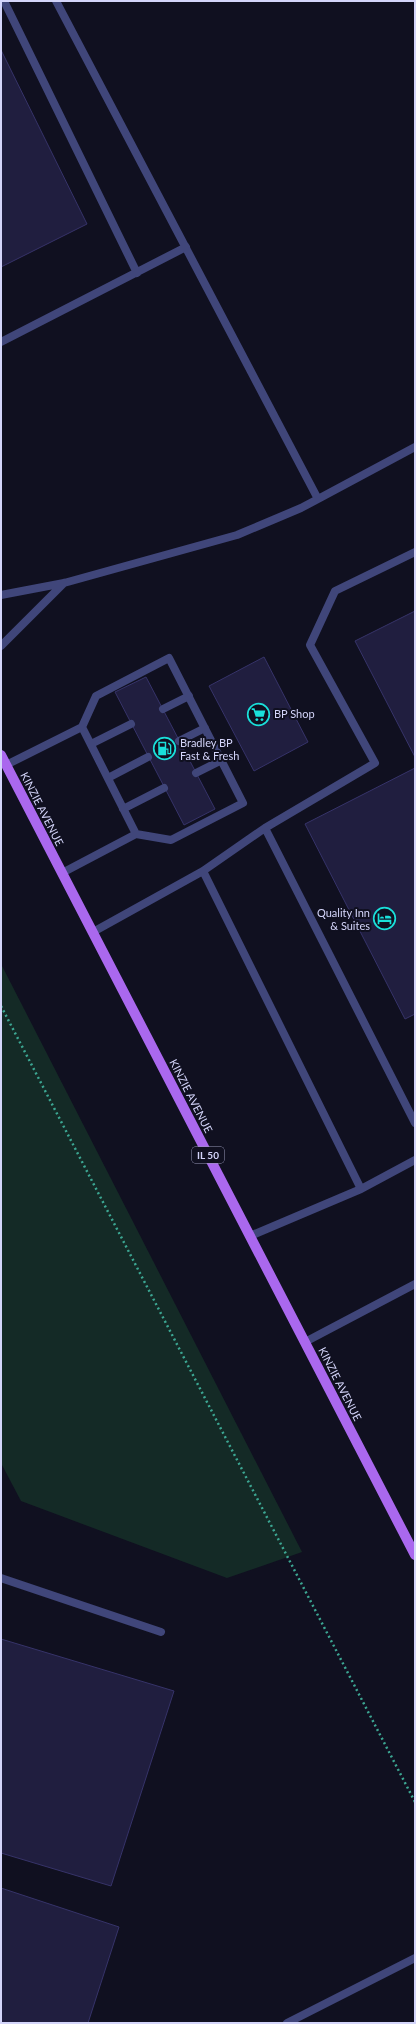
<svg xmlns="http://www.w3.org/2000/svg" width="416" height="2024" viewBox="0 0 416 2024" font-family="Lato,sans-serif">
<rect width="100%" height="100%" fill="#101020"/>
<path fill="#142a26" d="M1 964 302 1552 227 1578 21 1501 1 1463Z"/>
<path fill="#201e3f" stroke="#363369" d="M1 50 87 224 1 267Z
M415 611V757L355 641Z
M264 657 308 742 254 771 209 686Z
M146 677 215 809 184 825 115 692Z
M415 768V1014L405 1019 305 824Z
M1 1639 174 1691 111 1886 1 1853Z
M1 1888 119 1927 88 2023H1Z"/>
<g fill="none" stroke-linecap="round" stroke-linejoin="round">
<path stroke="#3ca692" stroke-width="2.5" stroke-dasharray="2 3" stroke-linecap="butt" d="M1 1006 415 1802"/>
<path stroke="#40467a" stroke-width="8" d="M4 1 137 273
M1 342 186 247
M318 499 415 447
M1 595 64 583 237 535 301 508 318 499 56 1
M1 646 64 583
M163 709 189 696
M82 727 96 696 169 658 243 803 171 840 136 834
M179 741 205 728
M91 744 131 724
M6 765 82 727 136 834 62 873
M196 773 222 760
M108 778 148 757
M123 809 164 788
M265 828 415 1123
M203 871 361 1189
M93 932 203 871 265 828 375 763 310 645 335 591 415 552
M250 1236 361 1189 415 1160
M305 1342 415 1284
M1 1578 161 1632
M287 2023 415 1958"/>
<path stroke="#aa68ee" stroke-width="10" d="M1 755 415 1555"/>
</g>
<defs>
<symbol id="supermarket-ring" viewBox="-11 -11 22 22"><circle r="9.5" fill="#101020" stroke="#1ae0da" stroke-width="1.5"/><path d="M-6-5.5h2.5l.6 2H6L4.5 2H-2.5L-4.4-4H-6ZM-1.5 3.2a1.3 1.3 0 1 0 .1 0ZM3 3.2a1.3 1.3 0 1 0 .1 0Z" fill="#1ae0da"/></symbol>
<symbol id="fuel-ring" viewBox="-11 -11 22 22"><circle r="9.5" fill="#101020" stroke="#1ae0da" stroke-width="1.5"/><path d="M-5.5-6h7V0h2V4h1.3V-2.5L3-4.5l.8-.8L6-3V5H2.5V1h-1V6h-7ZM-4.2-4.7v3.2H.2V-4.7Z" fill="#1ae0da"/></symbol>
<symbol id="hotel-ring" viewBox="-11 -11 22 22"><circle r="9.5" fill="#101020" stroke="#1ae0da" stroke-width="1.5"/><path d="M-6-4.5h1.5V1H6V5H4.5V3h-9V5H-6ZM-4 0a1.8 1.8 0 1 1 3.6 0ZM.5 0V-2.5h3Q6-2.5 6 0Z" fill="#1ae0da"/></symbol>
</defs>
<g fill-rule="evenodd">
<use href="#supermarket-ring" x="246" y="702" width="25" height="25"/>
<use href="#fuel-ring" x="152" y="736" width="25" height="25"/>
<use href="#hotel-ring" x="372" y="906" width="25" height="25"/>
</g>
<g text-anchor="middle" stroke-width="4" stroke-linejoin="round" paint-order="stroke">
<rect fill="#101020" stroke="#999ab9" stroke-width="1" x="192" y="1147" width="32" height="16" rx="3"/>
<g font-size="10" font-weight="bold" fill="#d4d5fa">
<text x="208" y="1159">IL 50</text>
</g>
<g font-size="11" fill="#d4d5fa" stroke="#101020" text-anchor="start">
<text x="274" y="718">BP Shop</text>
<text x="180" y="747">Bradley BP<tspan x="180" dy="13">Fast &amp; Fresh</tspan></text>
<text x="370" y="917" text-anchor="end">Quality Inn<tspan x="370" dy="13">&amp; Suites</tspan></text>
</g>
<g font-size="11" fill="#d4d5fa" stroke="#101020">
<text transform="translate(42 809) rotate(63)" y="4">KINZIE AVENUE</text>
<text transform="translate(191 1096) rotate(63)" y="4">KINZIE AVENUE</text>
<text transform="translate(340 1384) rotate(63)" y="4">KINZIE AVENUE</text>
</g>
</g>
<rect width="416" height="2024" fill="none" stroke="#d4d5fa" stroke-width="4"/>
</svg>
